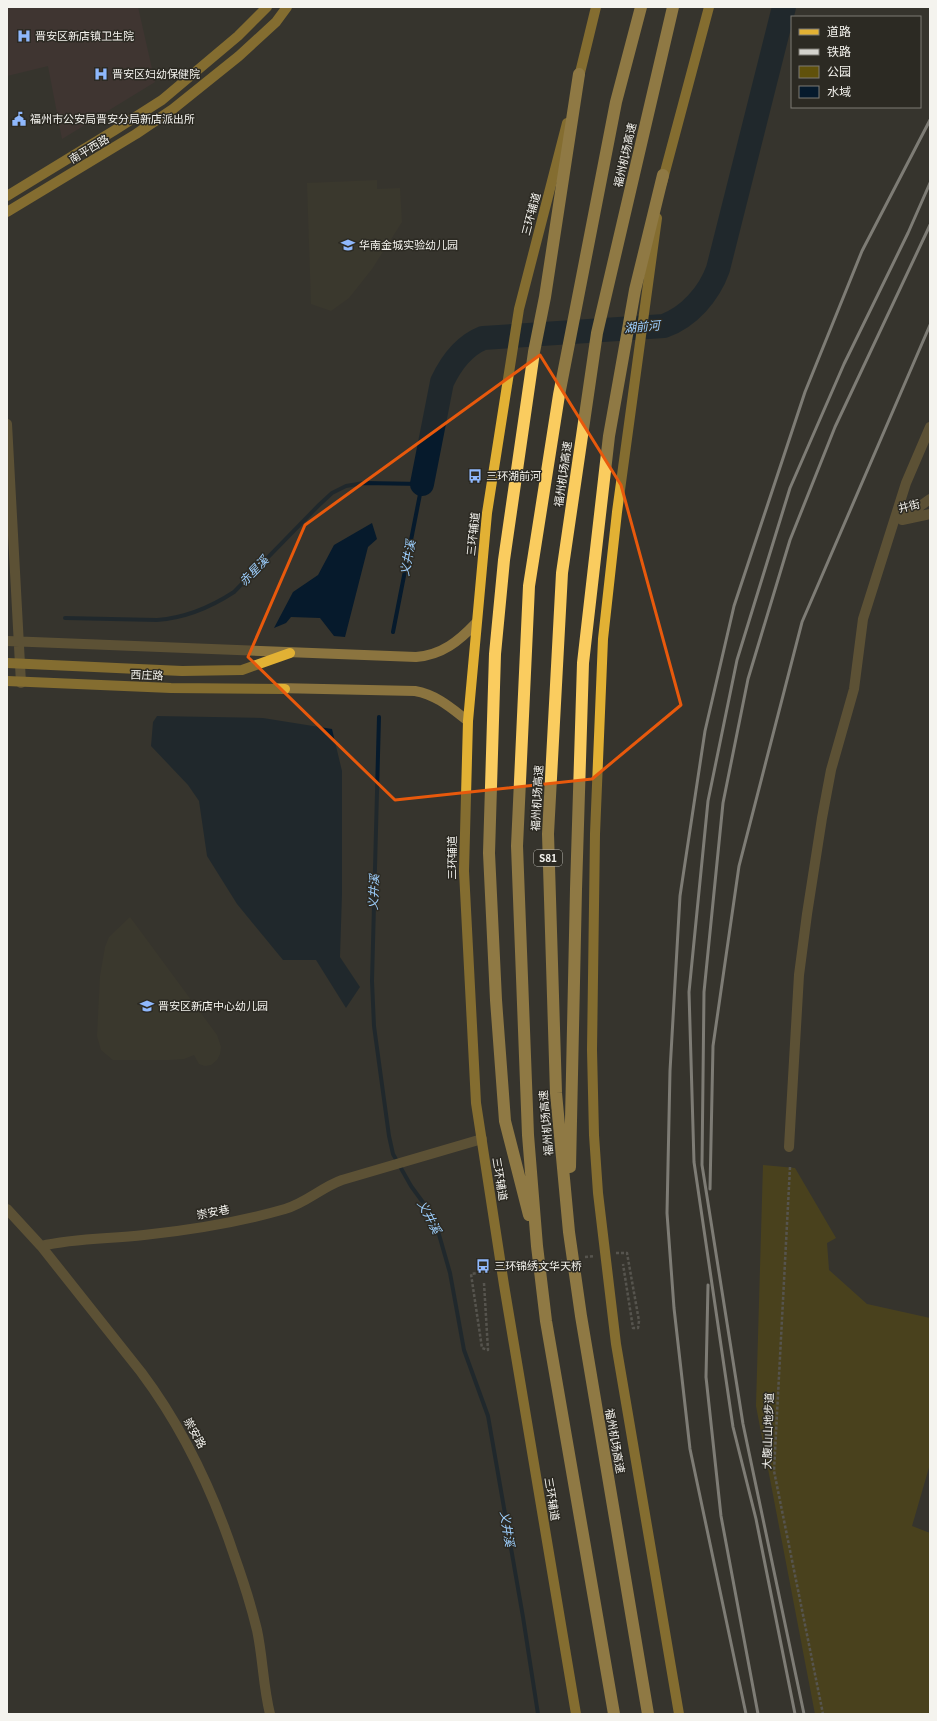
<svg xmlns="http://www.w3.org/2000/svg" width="937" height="1721" viewBox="0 0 937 1721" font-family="Georgia,'Noto Sans SC',serif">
<rect width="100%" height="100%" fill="#36342d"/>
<path fill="#3f3c2e" d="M377 180V189L400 188 402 222 372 269 349 298 331 311 311 304 307 183Z
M130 917 217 1035 221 1047 220 1054 217 1060 211 1065 205 1066 199 1064 194 1055 184 1059 169 1060H113L101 1050 97 1036 100 976 105 947 109 937Z"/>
<path fill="#4a3537" d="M7 7H138L155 82 62 139 48 66 7 76Z"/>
<path fill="#60510b" d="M763 1165 795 1168 836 1238 827 1243 829 1270 867 1304 930 1318V1464L912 1526 930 1533V1714H815L756 1406Z"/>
<path fill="#061a2c" d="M372 523 377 539 368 547 345 637 334 636 320 618 291 617 286 623 274 628 293 592 318 575 334 545Z
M157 716 263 718 332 729 342 771V894L340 957 360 987 346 1008 316 960H283L237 904 207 856 199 801 188 785 151 746 153 722Z"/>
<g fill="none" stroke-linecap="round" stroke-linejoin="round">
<path stroke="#061a2c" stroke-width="4" d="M65 618 157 620C185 618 211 607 234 592L319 505 332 493 346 486 364 483 422 484 393 632
M379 717 372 981 374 1026 389 1136 393 1154 411 1186 430 1212 438 1231 450 1273 464 1350 488 1416 523 1617 538 1714"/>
<path stroke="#061a2c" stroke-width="24" d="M422 484 442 382C451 363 463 346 483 338L664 326C689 317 709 294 718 269L784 7"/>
<path stroke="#7d7b75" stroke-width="2.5" stroke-dasharray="3 2" stroke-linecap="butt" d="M790 1167 774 1471 823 1714
M616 1253H627L639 1321 638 1328H633L623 1264
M585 1257 595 1256
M551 1262 562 1261
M511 1268 528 1266
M484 1283 488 1350 482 1348 471 1274 490 1271"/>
<path stroke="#8b743f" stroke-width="10" d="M7 424 21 683
M896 515 916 509 930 499
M902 520 930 514
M7 641 416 657C442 655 459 641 476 623
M277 688 415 691C437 695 451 708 468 721
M789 1147 799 975 807 914 822 818 831 770 854 689 863 619 906 483 930 427
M7 1209 41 1246 141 1372C183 1428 212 1489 234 1555 243 1580 251 1605 257 1630 263 1658 263 1686 270 1714
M41 1246C75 1238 110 1239 144 1235 191 1230 240 1222 285 1209 306 1203 322 1187 342 1180L482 1139"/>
<path stroke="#e2b134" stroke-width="10" d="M578 81 596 7
M567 123 519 309 487 513 468 721 464 871 476 1103 504 1285 576 1714
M662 183 709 7
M7 196 115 130 162 100 238 36 267 7
M7 212 136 134 173 109 239 56 276 22 287 7
M657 218 617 512 603 639 595 834 592 1050 594 1135 598 1193 616 1344 679 1714
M7 663 182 671 242 670 290 653
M7 681 171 688 285 689"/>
<path stroke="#facc5f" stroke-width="12" d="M570 1167 576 889 583 663 609 436 635 290 663 175
M529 1215 505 1121 496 1000 489 853 495 654 504 560 534 352 545 297 579 74
M614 1714 546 1321 537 1246 528 1135 517 846 529 586 559 395 616 102 641 7
M648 1714 581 1316 569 1232 556 1093 548 834 562 573 597 333 673 7"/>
<path stroke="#d4d3cd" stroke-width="3" d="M710 1189 713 1046 739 866 802 622 930 325
M708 1285 706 1377 721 1516 758 1714
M746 1714 690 1449 674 1308 667 1213 670 1071 680 896 705 731 734 606 805 392 862 251 930 120
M795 1714 756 1519 733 1427 694 1162 689 992 708 801 737 660 790 488 844 364 908 233 930 183
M804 1714 743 1424 702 1165 704 992 723 803 748 679 790 540 835 427 930 225"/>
</g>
<path d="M0 0H937V1721H0ZM540 355 621 485 681 705 592 779 395 800 248 657 305 525Z" fill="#36342d" fill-opacity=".55" fill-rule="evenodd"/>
<path fill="none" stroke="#e8590c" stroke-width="3" stroke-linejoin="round" d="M540 355 621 485 681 705 592 779 395 800 248 657 305 525Z"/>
<defs>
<symbol id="hospital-bare" viewBox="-9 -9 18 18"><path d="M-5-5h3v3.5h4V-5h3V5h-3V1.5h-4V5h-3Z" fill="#8fb8fd" stroke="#2c2a23" stroke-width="2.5" paint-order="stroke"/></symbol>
<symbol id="civic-bare" viewBox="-9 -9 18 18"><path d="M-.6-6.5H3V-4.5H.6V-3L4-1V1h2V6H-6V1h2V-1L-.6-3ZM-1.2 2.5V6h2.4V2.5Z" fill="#8fb8fd" stroke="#2c2a23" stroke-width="2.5" paint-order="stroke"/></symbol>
<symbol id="school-bare" viewBox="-9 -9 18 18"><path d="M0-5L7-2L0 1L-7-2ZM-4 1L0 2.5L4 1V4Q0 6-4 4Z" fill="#8fb8fd" stroke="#2c2a23" stroke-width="2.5" paint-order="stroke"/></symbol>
<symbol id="bus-bare" viewBox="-9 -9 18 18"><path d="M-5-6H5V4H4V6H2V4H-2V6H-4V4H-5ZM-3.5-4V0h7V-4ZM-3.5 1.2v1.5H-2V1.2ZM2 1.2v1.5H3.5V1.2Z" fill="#8fb8fd" stroke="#2c2a23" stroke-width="2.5" paint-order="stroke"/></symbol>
</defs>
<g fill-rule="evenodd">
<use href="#hospital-bare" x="14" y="26" width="20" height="20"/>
<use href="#hospital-bare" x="91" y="64" width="20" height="20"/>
<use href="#civic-bare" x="9" y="109" width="20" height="20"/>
<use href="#school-bare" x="338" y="235" width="20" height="20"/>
<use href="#bus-bare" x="465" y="466" width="20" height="20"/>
<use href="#school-bare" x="137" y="996" width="20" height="20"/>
<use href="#bus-bare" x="473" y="1256" width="20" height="20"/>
</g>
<g text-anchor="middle" stroke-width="3" stroke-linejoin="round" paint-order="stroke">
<rect fill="#2c2a23" stroke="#b8b7b1" stroke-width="1" x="534" y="850" width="28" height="16" rx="3"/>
<g font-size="10" font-weight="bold" fill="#f4f3ee">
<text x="548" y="862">S81</text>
</g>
<g font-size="11" fill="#f4f3ee" stroke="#2c2a23" text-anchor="start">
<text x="35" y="40">晋安区新店镇卫生院</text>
<text x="112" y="78">晋安区妇幼保健院</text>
<text x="30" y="123">福州市公安局晋安分局新店派出所</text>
<text x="359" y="249">华南金城实验幼儿园</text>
<text x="486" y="480">三环湖前河</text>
<text x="158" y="1010">晋安区新店中心幼儿园</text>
<text x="494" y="1270">三环锦绣文华天桥</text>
</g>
<g font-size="11" fill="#f4f3ee" stroke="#2c2a23">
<text transform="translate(89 149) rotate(-31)" y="4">南平西路</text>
<text transform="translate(625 155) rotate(-77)" y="4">福州机场高速</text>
<text transform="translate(531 214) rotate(-75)" y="4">三环辅道</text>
<text transform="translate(563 474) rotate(-82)" y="4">福州机场高速</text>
<text transform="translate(909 506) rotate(-14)" y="4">井街</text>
<text transform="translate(473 534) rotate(-84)" y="4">三环辅道</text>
<text transform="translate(147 675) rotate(2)" y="4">西庄路</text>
<text transform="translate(537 798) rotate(-87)" y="4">福州机场高速</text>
<text transform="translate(452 858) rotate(-90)" y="4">三环辅道</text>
<text transform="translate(546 1123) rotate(-95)" y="4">福州机场高速</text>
<text transform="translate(500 1179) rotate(81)" y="4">三环辅道</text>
<text transform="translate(213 1212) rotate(-11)" y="4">崇安巷</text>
<text transform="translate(768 1431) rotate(-88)" y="4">大腹山山地步道</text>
<text transform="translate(195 1433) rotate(61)" y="4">崇安路</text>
<text transform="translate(615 1441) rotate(80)" y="4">福州机场高速</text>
<text transform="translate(552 1499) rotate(81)" y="4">三环辅道</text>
</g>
<g font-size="12" font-style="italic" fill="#9ed0ff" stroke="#2c2a23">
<text transform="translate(642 327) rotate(-5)" y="4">湖前河</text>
<text transform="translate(408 558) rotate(-79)" y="4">义井溪</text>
<text transform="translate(254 571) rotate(-46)" y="4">赤星溪</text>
<text transform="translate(374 892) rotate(-88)" y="4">义井溪</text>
<text transform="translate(429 1217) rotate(62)" y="4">义井溪</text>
<text transform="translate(507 1529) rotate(81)" y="4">义井溪</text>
</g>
</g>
<rect width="937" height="1721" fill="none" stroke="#f4f3ee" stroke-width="16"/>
<rect x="791" y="16" width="130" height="92" fill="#2c2a23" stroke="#7c7a74"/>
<rect x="799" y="29" width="20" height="6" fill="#e2b134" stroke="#7c7a74"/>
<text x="827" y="36" font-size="12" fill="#f4f3ee">道路</text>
<rect x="799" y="49" width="20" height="6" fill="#d4d3cd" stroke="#7c7a74"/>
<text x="827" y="56" font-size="12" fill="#f4f3ee">铁路</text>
<rect x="799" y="66" width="20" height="12" fill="#60510b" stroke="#7c7a74"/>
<text x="827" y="76" font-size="12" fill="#f4f3ee">公园</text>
<rect x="799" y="86" width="20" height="12" fill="#061a2c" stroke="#7c7a74"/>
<text x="827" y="96" font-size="12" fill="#f4f3ee">水域</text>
</svg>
